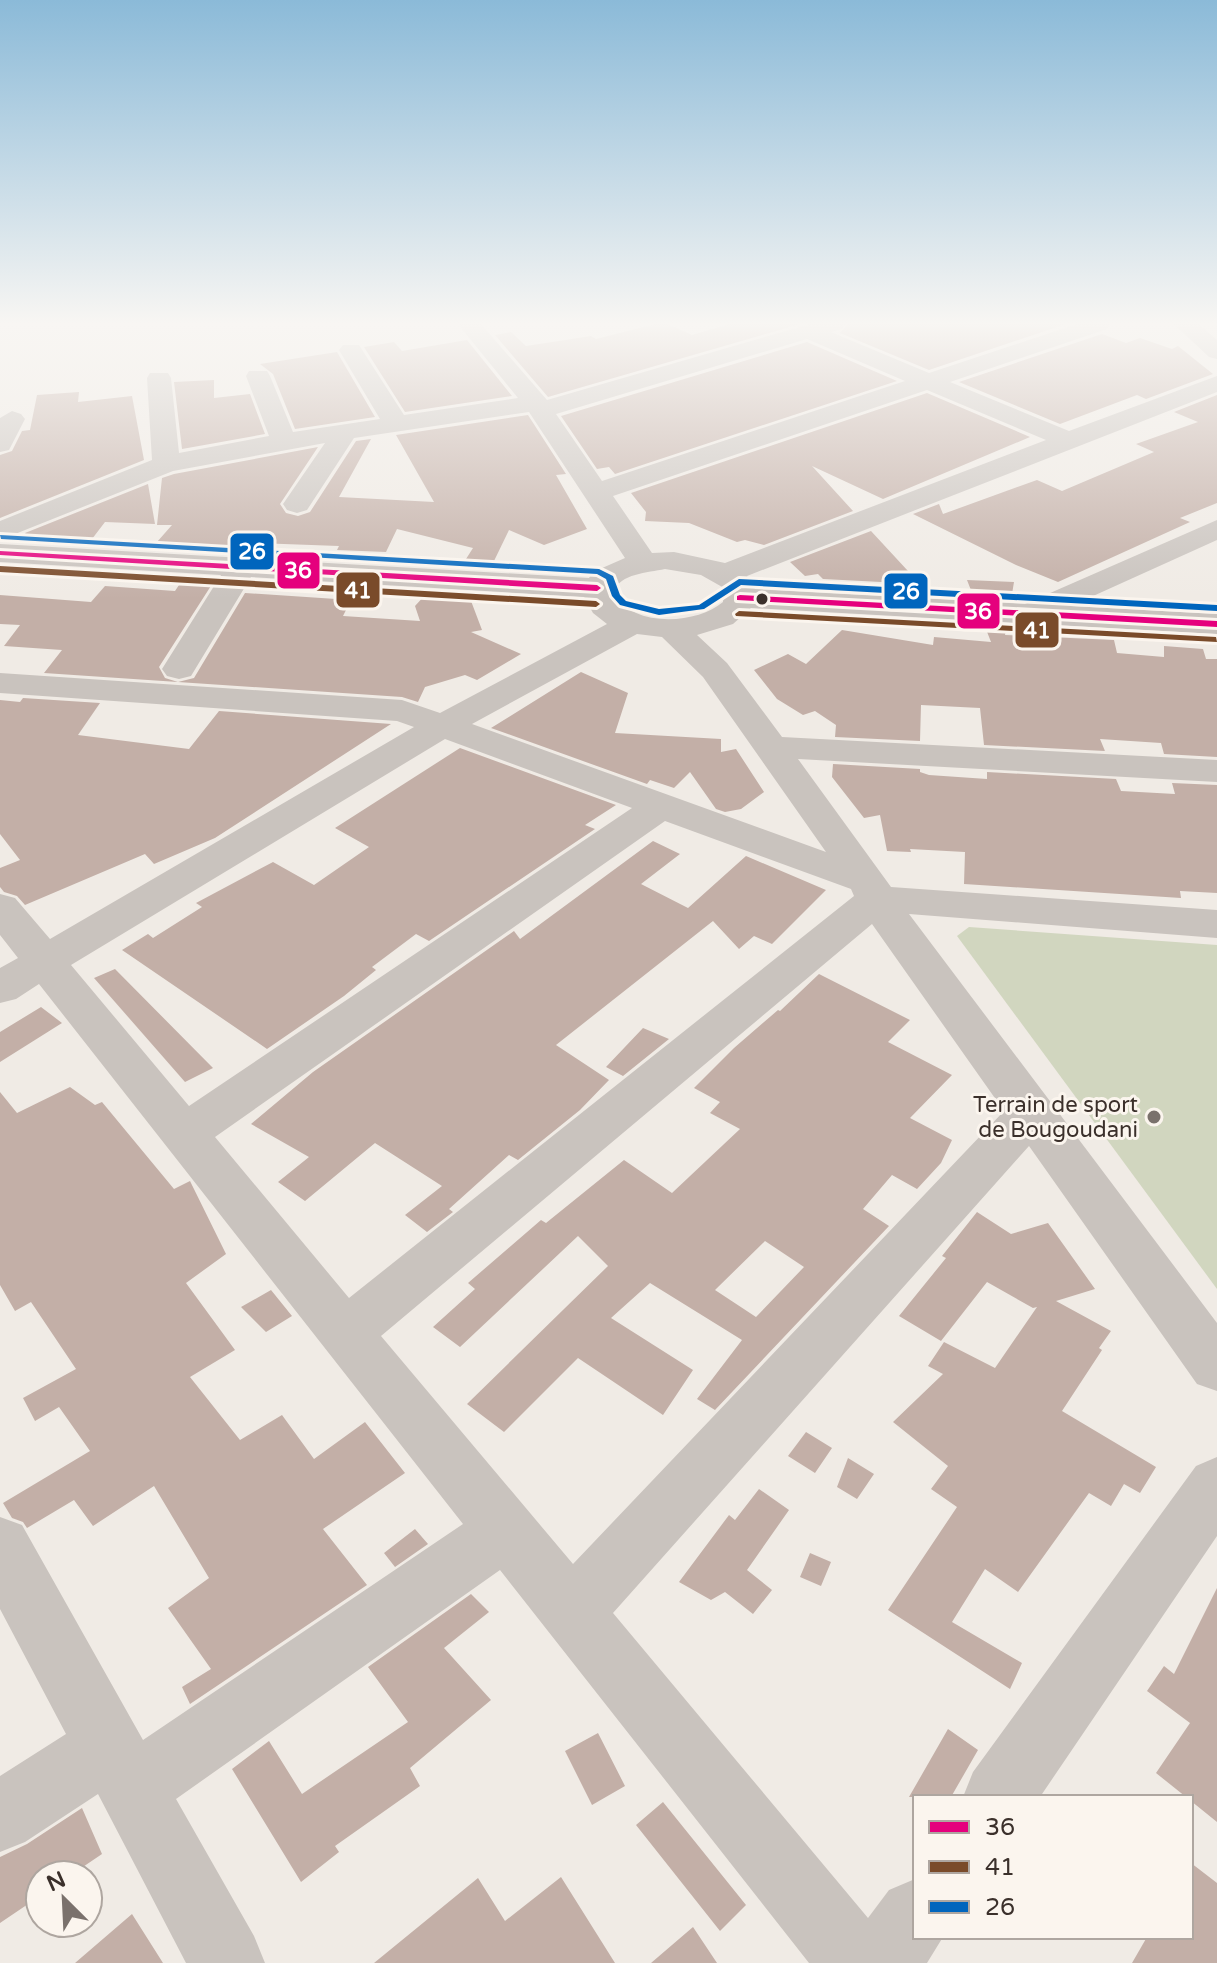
<svg xmlns="http://www.w3.org/2000/svg" width="1217" height="1963" viewBox="0 0 1217 1963" font-family="'Varela Round',sans-serif">
<rect width="100%" height="100%" fill="#f0ebe5"/>
<path fill="#d1d6bf" d="M969 927 1217 945V1289L957 936Z"/>
<path fill="#c3afa7" fill-rule="evenodd" d="M655 324H668L692 335 729 324H800L548 397 495 335 511 332 526 346 591 336 596 339Z
M848 324H1066L929 370 840 333Z
M1102 334 1126 343 1140 338 1172 349 1178 346 1213 374 1146 399 1137 395 1060 424 959 382Z
M467 340 512 396 405 412 364 347 394 342 402 351Z
M807 342 897 381 615 474 609 467 597 469 561 416Z
M337 352 375 417 295 429 273 374 260 364Z
M214 380V398L250 394 265 434 182 449 174 382Z
M79 392 78 402 132 396 144 460 0 518V455L12 451 22 431 30 430 37 395Z
M927 393 1030 437 883 499 812 466 853 511 764 545 745 540 737 542 689 523 645 521 646 512 631 493Z
M1217 395V503L1180 518 1190 522 1058 582 1016 565 913 514 939 504 943 514 1037 480 1062 491 1154 452 1136 444 1198 422 1174 412Z
M528 415 566 474 556 475 587 529 544 545 509 530 494 561 466 559 473 548 397 529 386 552 337 550 339 546 256 543 250 555 200 553 205 544 157 542 172 525H157L162 478 174 474 318 447 280 504 286 513 298 516 310 512 356 441 371 439 339 497 434 502 396 435Z
M148 484 155 524 105 522 92 539 55 538 50 544 31 543 25 533Z
M871 531 920 584 823 579 818 574 805 576 790 562Z
M185 576 216 578 159 667 165 678 178 682 194 678 245 593 351 600 343 616 420 621 415 606 426 594 445 596 448 592 468 593 482 630 471 632 521 654 477 680 465 675 425 687 418 702 402 697 44 673 62 650 4 646 20 625 0 624V595L91 602 105 586 175 591Z
M967 580 1014 582 1011 600 974 598Z
M984 624 1007 625 1005 635 1114 640 1117 653 1164 657V646L1203 649 1206 659H1217V757L1164 754 1161 743 1100 739 1105 751 984 745 980 708 921 705 920 741 835 737 836 725 815 711 803 715 777 699 754 670 788 654 806 664 842 630 933 645 934 637 991 642Z
M581 672 628 693 615 733 721 739V752L736 749 764 792 741 809 725 812 716 809 690 772 674 788 650 780 647 784 491 728Z
M23 698 100 703 78 735 189 749 219 711 391 724 215 838 154 864 145 854 25 905 17 896 4 892 0 887V868L20 860 0 834V700L20 702Z
M460 748 616 805 585 825 595 829 429 941 416 934 372 967 376 970 344 996 267 1049 122 950 148 934 153 938 202 907 196 903 273 862 314 885 369 847 335 828Z
M833 764 920 769V772L929 775 987 779V772L1116 779 1121 791 1175 794 1172 783 1217 785V893L1180 891 1181 898 964 884 965 852 910 849 911 852 887 851 880 815 864 818 832 777Z
M653 841 680 854 641 884 688 908 746 856 826 890 772 944 754 936 739 949 713 921 556 1045 609 1080 580 1110 518 1160 509 1155 449 1209 453 1212 427 1232 405 1215 442 1186 375 1143 305 1201 278 1182 309 1157 251 1124 313 1072 514 931 520 939Z
M115 969 213 1068 185 1082 94 978Z
M819 974 910 1020 888 1042 952 1075 910 1118 952 1140 941 1163 917 1189 892 1175 863 1209 889 1226 715 1410 697 1399 742 1340 650 1283 611 1318 693 1370 663 1415 578 1358 504 1432 467 1404 608 1266 578 1236 460 1347 433 1327 475 1289 468 1283 541 1220 546 1223 624 1160 672 1193 740 1129 710 1113 720 1102 694 1088 734 1048 778 1010 780 1011ZM765 1241 804 1267 756 1317 715 1290Z
M41 1007 62 1023 0 1062V1032Z
M643 1028 669 1039 623 1076 606 1067Z
M70 1087 95 1105 102 1102 174 1189 190 1181 226 1254 186 1283 235 1350 190 1377 240 1440 282 1415 314 1459 365 1422 405 1473 323 1529 367 1585 190 1704 182 1687 211 1669 168 1608 209 1578 154 1486 93 1526 74 1500 27 1528 23 1522 12 1518 3 1503 90 1451 59 1407 35 1421 23 1398 76 1369 31 1302 15 1311 0 1285V1092L17 1113Z
M977 1212 1011 1234 1048 1223 1095 1289 1056 1301 1111 1331 1099 1348 1102 1350 1062 1411 1156 1467 1140 1493 1124 1484 1111 1506 1089 1493 1018 1592 985 1569 952 1622 1022 1663 1010 1689 888 1610 957 1507 931 1489 948 1466 893 1422 943 1374 928 1366 944 1342 995 1368 1037 1307 1033 1308 987 1282 941 1341 899 1316 946 1258 942 1256Z
M271 1290 292 1316 266 1332 241 1307Z
M806 1432 832 1448 815 1473 788 1456Z
M848 1458 874 1474 857 1499 837 1487Z
M759 1489 789 1510 747 1570 772 1590 753 1614 725 1592 711 1600 679 1582 729 1515 735 1520Z
M415 1529 428 1544 395 1567 384 1553Z
M810 1553 831 1562 821 1586 800 1577Z
M1217 1588V1822L1191 1801V1797H1186L1156 1773 1190 1723 1147 1691 1164 1666 1174 1674Z
M471 1594 489 1612 444 1648 491 1700 410 1768 420 1786 335 1846 339 1852 301 1882 232 1769 269 1741 302 1794 408 1722 368 1667Z
M948 1729 978 1750 951 1797H909Z
M598 1733 625 1786 592 1805 565 1751Z
M663 1802 746 1905 720 1931 636 1825Z
M82 1808 102 1854 71 1875H40V1896L0 1923V1857L27 1844Z
M1191 1863 1217 1883V1963H1132L1147 1937H1191Z
M561 1877 615 1963H374L478 1878 505 1921Z
M132 1914 163 1963H75Z
M693 1927 717 1963H651Z"/>
<g fill="none" stroke-linecap="round" stroke-linejoin="round">
<path fill="#c9c3be" fill-rule="evenodd" d="M458 324H481L547 400 810 324H845L842 329 831 332 929 373 1077 324H1110L1107 329 950 382 1069 431 1217 376V392L747 576 755 589 1025 604 1217 520V540L1071 606 1217 614V634L751 608 733 624 697 635 727 663 782 737 1217 760V782L798 759 891 887 1217 910V938L909 914 1217 1323V1391L1197 1384 1029 1146 613 1613 868 1918 889 1890 915 1879V1937H943L927 1963H809L500 1570 176 1799 254 1936 265 1963H186L98 1794 25 1842 0 1852V1776L66 1734 0 1609V1517L22 1525 143 1740 463 1524 39 984 16 999 0 1003V968L18 958 0 935V894L15 898 50 939 414 727 397 721 0 693V673L402 700 440 713 607 624 593 613 584 597 251 577 191 676 179 679 167 676 162 669 221 575 0 562V544L589 578 593 572 625 558 529 412 354 438 307 510 297 513 287 510 283 504 325 443 173 471 0 540V521L152 460 147 378 150 373H168L171 378 179 453 269 436 246 376 249 371H267L270 376 293 432 380 419 339 350 343 345H359L404 415 518 398ZM807 339 905 381 602 481 556 414ZM927 390 1046 440 725 563 674 552 652 553 613 496ZM665 569 701 575 724 588 723 602C696 625 631 628 613 592 621 573 647 573 665 569ZM637 634 662 637 703 677 826 852 472 724ZM445 739 632 808 189 1106 71 965ZM665 821 851 889 854 896 349 1298 215 1137ZM872 924 1004 1111 573 1564 381 1336Z
M1174 324H1199L1217 340V359L1209 357Z
M12 411 21 414 25 419 9 450 0 452V418Z
M1217 1457V1536L1040 1797H963L973 1772 1196 1466Z"/>
<defs>
<path id="bus-1" d="M0 551 597 585 601 588 597 591 0 555Z
M740 595 1217 621V627L737 600V596Z"/>
<path id="bus-2" d="M0 566 596 601 600 604 596 607 0 572Z
M739 611 1216 637 1217 642 736 616 735 614Z"/>
<path id="bus-3" d="M0 535 599 569 613 576 620 595 626 601 659 609 699 605 739 579 1217 605V611L741 585 704 609 659 615 620 605 612 596 606 579 597 574 1 539Z"/>
</defs>
<use href="#bus-1" stroke="#fbf5ee" stroke-width="6"/>
<use href="#bus-2" stroke="#fbf5ee" stroke-width="6"/>
<use href="#bus-3" stroke="#fbf5ee" stroke-width="6"/>
<use href="#bus-1" fill="#e5007d" fill-rule="evenodd"/>
<use href="#bus-2" fill="#7a4b2a" fill-rule="evenodd"/>
<use href="#bus-3" fill="#0065bd" fill-rule="evenodd"/>
</g>
<linearGradient id="sky" x2="0" y2="1"><stop stop-color="#8bbad8"/><stop offset="0.54" stop-color="#f8f6f3"/><stop offset="1" stop-color="#f8f6f3" stop-opacity="0"/></linearGradient>
<rect width="1217" height="599" fill="url(#sky)"/>
<circle fill="#3b302b" stroke="#fbf5ee" stroke-width="3" cx="762" cy="599" r="7"/>
<circle fill="#7a716c" stroke="#fbf5ee" stroke-width="3" cx="1154" cy="1117" r="8"/>
<g text-anchor="middle" stroke-width="6" stroke-linejoin="round" paint-order="stroke">
<g font-size="22" fill="#3b302b" stroke="#fbf5ee" text-anchor="end">
<text x="1138" y="1112">Terrain de sport<tspan x="1138" dy="25">de Bougoudani</tspan></text>
</g>
</g>
<g stroke="#fbf5ee" stroke-width="3">
<rect x="229" y="532" width="46" height="39" rx="8" fill="#0065bd"/>
<rect x="276" y="551" width="45" height="39" rx="8" fill="#e5007d"/>
<rect x="335" y="571" width="46" height="38" rx="8" fill="#7a4b2a"/>
<rect x="883" y="572" width="46" height="38" rx="8" fill="#0065bd"/>
<rect x="956" y="592" width="45" height="38" rx="8" fill="#e5007d"/>
<rect x="1014" y="611" width="46" height="38" rx="8" fill="#7a4b2a"/>
</g>
<g font-size="22" text-anchor="middle" font-weight="bold" fill="#fff">
<text x="252" y="559">26</text>
<text x="298" y="578">36</text>
<text x="358" y="598">41</text>
<text x="906" y="599">26</text>
<text x="978" y="619">36</text>
<text x="1037" y="638">41</text>
</g>
<rect x="913" y="1795" width="280" height="144" fill="#fbf5ee" stroke="#aea6a0" stroke-width="2"/>
<rect x="929" y="1821" width="40" height="12" fill="#e5007d" stroke="#aea6a0" stroke-width="2"/>
<text x="985" y="1835" font-size="24" fill="#3b302b">36</text>
<rect x="929" y="1861" width="40" height="12" fill="#7a4b2a" stroke="#aea6a0" stroke-width="2"/>
<text x="985" y="1875" font-size="24" fill="#3b302b">41</text>
<rect x="929" y="1901" width="40" height="12" fill="#0065bd" stroke="#aea6a0" stroke-width="2"/>
<text x="985" y="1915" font-size="24" fill="#3b302b">26</text>
<g transform="translate(64 1899) rotate(336)"><circle r="38" fill="#fbf5ee" stroke="#aea6a0" stroke-width="2"/>
<path d="M0-6L14 30L0 20L-14 30Z" fill="#7a716c"/>
<text y="-12" font-size="22" font-weight="bold" text-anchor="middle" fill="#3b302b">N</text>
</g>
</svg>
